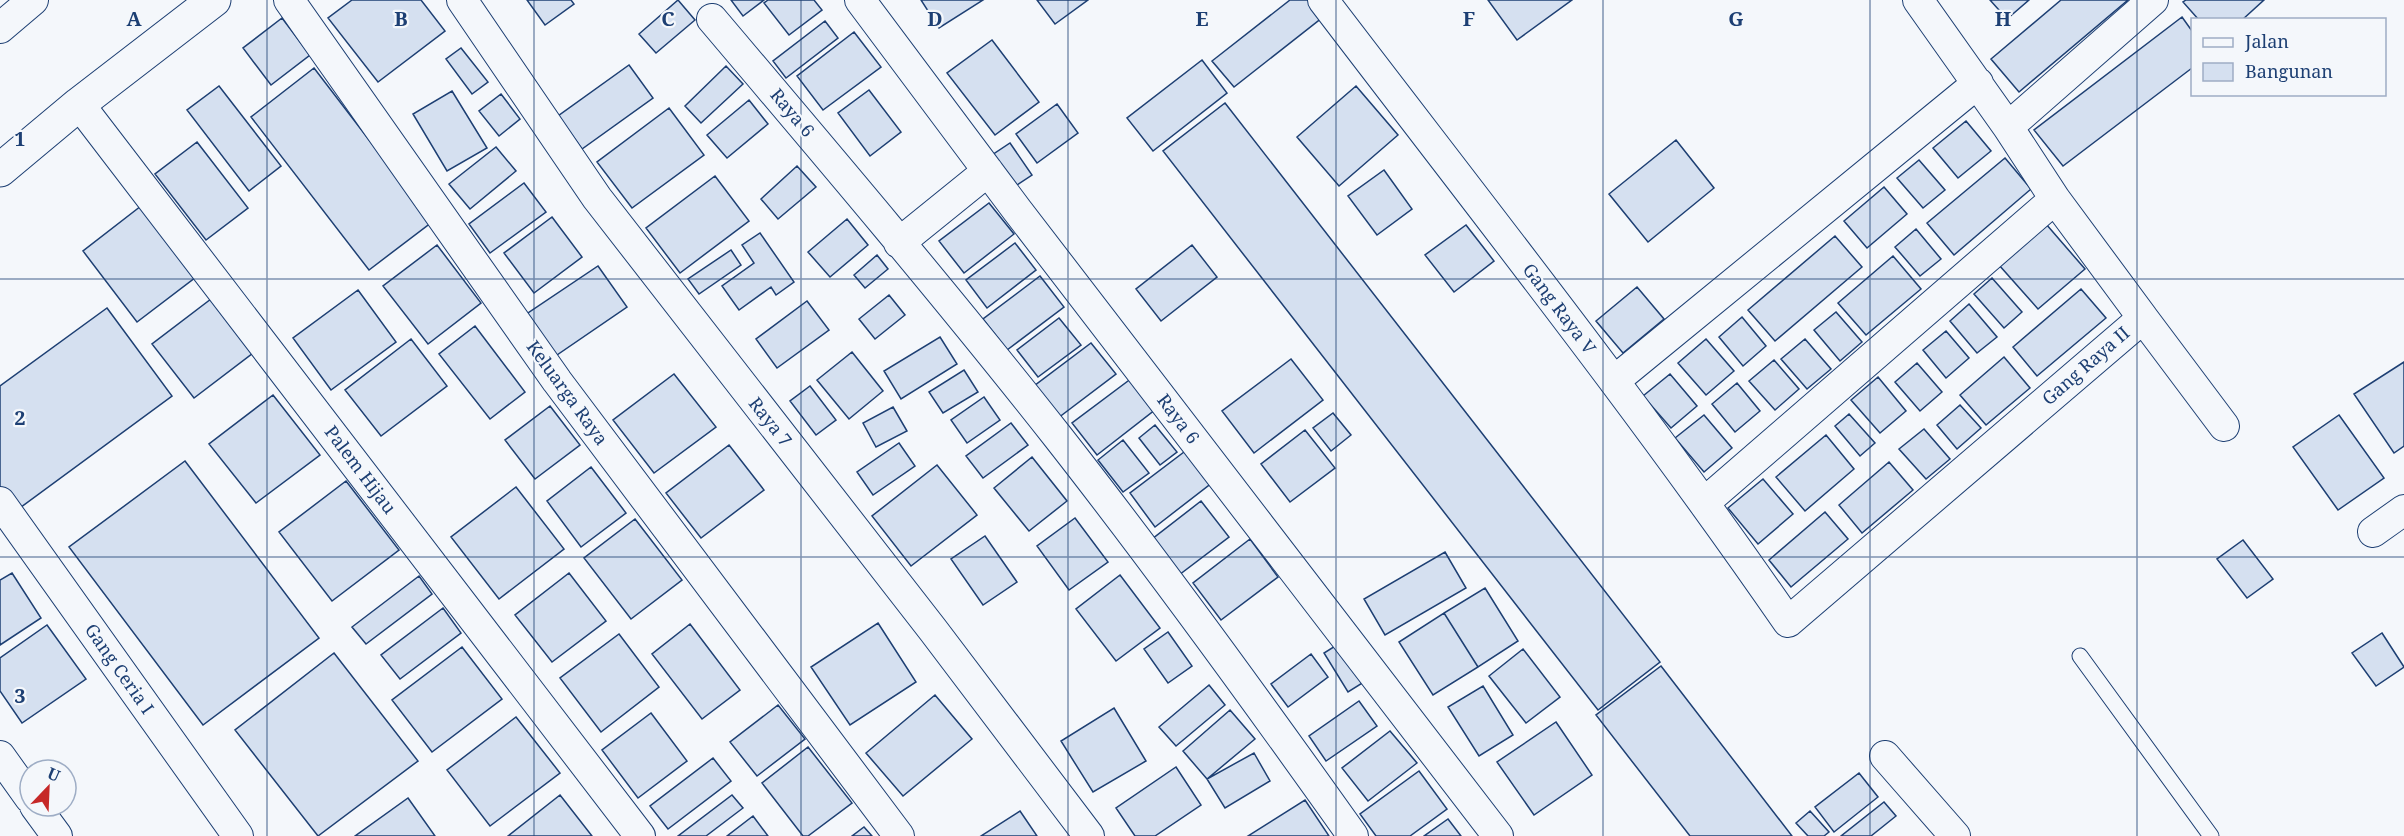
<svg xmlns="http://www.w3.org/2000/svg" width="2404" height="836" viewBox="0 0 2404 836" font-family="'Noto Serif',serif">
<rect width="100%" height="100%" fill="#f4f7fb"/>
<path fill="#d5e0f0" stroke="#1d3f73" stroke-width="1.5" d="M352 0H421L445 31 378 82 328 18Z
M527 0H571L574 4 545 25Z
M678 0 695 20 656 53 639 34Z
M731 0H764L743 16Z
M768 0H814L822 10 789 35 764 3Z
M921 0H983L939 28Z
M1037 0H1088L1055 24Z
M1290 0H1310L1323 17 1234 87 1212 61Z
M1488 0H1572L1517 40Z
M1990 0H2029L2007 19Z
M2061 0H2128L2019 92 1991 59Z
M2186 0H2264L2242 20H2199L2183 2Z
M2182 17 2192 31V68L2063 166 2034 130Z
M282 18 310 55 271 85 243 48Z
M825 21 838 38 786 78 773 61Z
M854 32 881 67 823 110 797 76Z
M992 40 1039 102 995 135 947 73Z
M461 48 488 82 472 94 446 59Z
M1202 60 1227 93 1153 151 1127 118Z
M629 65 653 98 582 149 558 116Z
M726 66 743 84 701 123 685 106Z
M314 68 432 222 369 270 251 117Z
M219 86 281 166 249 191 187 110Z
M1356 86 1398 135 1339 186 1297 137Z
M869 90 901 132 870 156 838 113Z
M452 91 487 148 447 171 413 114Z
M501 94 520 119 499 136 479 111Z
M749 100 768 124 727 158 707 135Z
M1225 103 1660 662 1598 710 1163 151Z
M1057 104 1078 133 1037 163 1016 134Z
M669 108 704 155 632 208 597 162Z
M1966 121 1991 151 1958 178 1933 148Z
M1676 140 1714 188 1648 242 1609 194Z
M197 142 248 208 206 240 155 174Z
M1010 143 1032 175 1011 189 989 157Z
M496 147 516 171 470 209 449 184Z
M2005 158 2031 189 1954 255 1927 223Z
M1919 160 1945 190 1923 208 1897 178Z
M797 166 816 187 778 219 761 199Z
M1384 170 1412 209 1377 235 1348 196Z
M715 176 749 221 680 273 646 228Z
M524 183 546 212 490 253 469 224Z
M1884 187 1907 214 1867 248 1844 221Z
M989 203 1014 234 964 273 939 241Z
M141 206 196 277 137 322 83 251Z
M552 217 582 257 534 293 504 253Z
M847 219 868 245 830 277 808 252Z
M2046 224 2085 269 2038 309 1999 265Z
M1466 225 1494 261 1454 292 1425 255Z
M1916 229 1941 259 1920 276 1895 247Z
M760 233 794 282 776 295 771 287 739 310 722 286 754 263 742 245Z
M1835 236 1862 267 1775 341 1748 310Z
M1015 243 1036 270 987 308 966 280Z
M437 245 481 303 428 344 383 286Z
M1192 245 1217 277 1161 321 1136 289Z
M731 250 741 265 699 294 688 279Z
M877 255 888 269 865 288 854 275Z
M1893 256 1921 289 1866 335 1838 303Z
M598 266 627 307 554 357 525 315Z
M1040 276 1064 307 1007 350 983 319Z
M1992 278 2022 312 2004 328 1974 294Z
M1637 287 1664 319 1623 353 1596 321Z
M2081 289 2106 318 2037 376 2013 347Z
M358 290 396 342 331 390 293 338Z
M889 295 905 315 875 339 859 319Z
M211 299 253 353 194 398 152 344Z
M807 301 829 330 777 368 756 339Z
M1969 304 1997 337 1977 353 1950 321Z
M107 308 172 396 13 513 0 495V386Z
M1836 312 1862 342 1840 361 1814 330Z
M1742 317 1766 346 1743 366 1719 337Z
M1059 318 1081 345 1038 377 1017 350Z
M475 326 525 392 490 419 439 354Z
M1946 331 1969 358 1946 378 1923 350Z
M940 337 957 364 901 399 884 371Z
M411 339 447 386 381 436 345 390Z
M1706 339 1734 371 1706 395 1678 363Z
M1805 339 1831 369 1807 389 1781 359Z
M1091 343 1116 374 1058 418 1034 386Z
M852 352 883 391 849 419 817 380Z
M2004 357 2030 388 1986 425 1960 395Z
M1291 359 1323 400 1254 453 1222 411Z
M1774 360 1799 389 1775 410 1749 381Z
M2404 362V446L2394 453 2354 394Z
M1917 363 1942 392 1920 411 1895 382Z
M964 370 978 392 943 413 929 392Z
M674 374 716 427 654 473 613 420Z
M1670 374 1697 406 1671 428 1643 396Z
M1878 377 1906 411 1880 433 1851 400Z
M1132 378 1156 409 1097 455 1072 423Z
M1737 383 1760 411 1735 432 1712 404Z
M810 386 836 420 816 435 790 401Z
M273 395 320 455 256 503 209 444Z
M984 397 1000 420 967 443 951 420Z
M1960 405 1981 428 1957 449 1937 425Z
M550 406 580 445 535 479 505 440Z
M893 407 907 431 876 447 863 423Z
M1333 413 1351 435 1331 451 1313 428Z
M1849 414 1875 443 1860 456 1835 426Z
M1704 415 1732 448 1704 472 1675 438Z
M2339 415 2384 478 2338 510 2293 447Z
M1011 423 1028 445 983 478 966 456Z
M1155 425 1177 452 1160 465 1139 438Z
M1924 429 1950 459 1926 479 1899 449Z
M1305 430 1335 468 1290 502 1261 464Z
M1826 435 1854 469 1805 511 1776 477Z
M1123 440 1149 473 1123 492 1098 460Z
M899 443 915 466 873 495 857 472Z
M729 445 764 490 701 538 666 493Z
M1188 449 1213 482 1155 527 1130 493Z
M1032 457 1067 501 1029 531 994 488Z
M185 461 319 638 203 725 69 547Z
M1889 462 1913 490 1862 533 1839 505Z
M937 465 977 515 911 566 872 516Z
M591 467 626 513 581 547 547 501Z
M1763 479 1793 514 1758 544 1728 508Z
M346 481 399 550 332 601 279 532Z
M516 487 564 549 499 599 451 537Z
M1201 501 1229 537 1175 578 1147 543Z
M1825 512 1848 539 1791 587 1769 560Z
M1075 518 1108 562 1069 590 1037 546Z
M635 519 682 580 631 619 584 558Z
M985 536 1017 582 983 605 951 559Z
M1250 539 1278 577 1221 620 1193 583Z
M2243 540 2273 579 2247 598 2217 559Z
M1445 552 1466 588 1385 635 1364 599Z
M12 573 41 618 0 645V580Z
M569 573 606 621 552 662 515 615Z
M1120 575 1160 628 1116 661 1076 609Z
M419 576 432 594 366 644 352 627Z
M1485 588 1518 641 1478 667 1444 613Z
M443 608 461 633 400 679 381 655Z
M1444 613 1478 667 1433 695 1399 642Z
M878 623 916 682 850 725 811 667Z
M690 624 740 690 702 719 652 654Z
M47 625 86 679 22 723 0 691V658Z
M1168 632 1192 666 1168 683 1144 649Z
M2382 633 2404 667 2376 686 2352 653Z
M619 634 659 687 601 732 560 678Z
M1340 643 1364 682 1348 692 1324 653Z
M462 647 502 699 432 752 392 700Z
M1523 649 1560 697 1526 723 1489 676Z
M334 653 418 761 318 836 235 730Z
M1311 654 1328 677 1288 707 1271 684Z
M1661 666 1792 836H1690L1596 715Z
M1209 685 1225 705 1176 746 1159 727Z
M1483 686 1513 735 1479 756 1448 707Z
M935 695 972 739 903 796 866 753Z
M1359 701 1377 726 1326 761 1309 736Z
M778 705 805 739 757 776 730 742Z
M1114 708 1146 761 1093 792 1061 741Z
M1230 710 1255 739 1207 779 1183 751Z
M651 713 687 761 638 798 602 750Z
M516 717 560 773 490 826 447 770Z
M1556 722 1592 775 1534 815 1497 762Z
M1390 731 1417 763 1368 801 1342 768Z
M808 747 852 803 808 836H803L762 783Z
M1254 753 1270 781 1225 808 1207 779Z
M713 758 731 781 668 829 650 806Z
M1176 767 1201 805 1155 836H1135L1116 808Z
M1419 771 1447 809 1410 836H1376L1360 814Z
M1859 773 1878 797 1834 832 1815 807Z
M560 795 592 836H508Z
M732 795 743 808 706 836H678Z
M408 798 435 836H355Z
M1305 800 1329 836H1248Z
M1884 802 1896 816 1871 836H1841Z
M1020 811 1037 836H981Z
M1810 811 1829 832 1824 836H1808L1796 823Z
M753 816 768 836H727Z
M1448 819 1461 836H1424Z
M864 827 872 836H852Z"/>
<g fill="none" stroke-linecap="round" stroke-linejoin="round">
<defs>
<path id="service" d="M2080 656 2211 836"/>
<path id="minor" d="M289 0 557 381 899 836
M462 0 597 198 933 630 1089 836
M860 0 1017 210 1498 836
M1323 0C1480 206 1641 409 1788 622L2143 318 2055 199 2008 127 1918 0
M712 19C829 157 946 295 1058 437 1160 567 1257 701 1353 836
M0 28 33 0
M79 104 640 836
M2008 127 2153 0
M899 243 988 171
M2143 318 2224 426
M1614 381 1978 83
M0 502 238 836
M1705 502 2055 199
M2373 532 2404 510
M0 756 30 798
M1885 756 1955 836
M35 806 57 836"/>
<path id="tertiary" d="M0 170 79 104 214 0"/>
</defs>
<use href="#service" stroke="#1d3f73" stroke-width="17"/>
<use href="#minor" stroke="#1d3f73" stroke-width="32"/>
<use href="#tertiary" stroke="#1d3f73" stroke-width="35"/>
<use href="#service" stroke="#f4f7fb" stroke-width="15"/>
<use href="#minor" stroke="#f4f7fb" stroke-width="30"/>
<use href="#tertiary" stroke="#f4f7fb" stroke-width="33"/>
</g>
<path fill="none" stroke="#1d3f73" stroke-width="1.5" stroke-opacity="0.55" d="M267 0V836M534 0V836M801 0V836M1068 0V836M1336 0V836M1603 0V836M1870 0V836M2137 0V836M0 279H2404M0 557H2404"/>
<g text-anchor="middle" stroke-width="4.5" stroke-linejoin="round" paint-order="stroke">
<g font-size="18" fill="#1d3f73" stroke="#f4f7fb">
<text transform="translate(792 113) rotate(50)" y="6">Raya 6</text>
<text transform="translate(1559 309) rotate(53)" y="6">Gang Raya V</text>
<text transform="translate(2086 366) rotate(-41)" y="6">Gang Raya II</text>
<text transform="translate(567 393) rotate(54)" y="6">Keluarga Raya</text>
<text transform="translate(1178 419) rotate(53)" y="6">Raya 6</text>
<text transform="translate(770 422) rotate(52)" y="6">Raya 7</text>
<text transform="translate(360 470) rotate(53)" y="6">Palem Hijau</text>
<text transform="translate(119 669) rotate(55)" y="6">Gang Ceria I</text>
</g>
</g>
<g font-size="20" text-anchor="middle" font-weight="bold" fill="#1d3f73" stroke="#f4f7fb" stroke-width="4.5" stroke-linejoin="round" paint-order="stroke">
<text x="134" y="26">A</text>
<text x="401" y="26">B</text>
<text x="668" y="26">C</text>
<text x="935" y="26">D</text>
<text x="1202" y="26">E</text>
<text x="1469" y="26">F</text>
<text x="1736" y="26">G</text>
<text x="2003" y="26">H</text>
<text x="20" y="146">1</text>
<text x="20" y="425">2</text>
<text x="20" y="703">3</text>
</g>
<rect x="2191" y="18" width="195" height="78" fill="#f4f7fb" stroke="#9eadc5" stroke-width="1.5"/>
<rect x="2203" y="38" width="30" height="9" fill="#f4f7fb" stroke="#9eadc5" stroke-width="1.5"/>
<text x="2245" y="48" font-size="18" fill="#1d3f73">Jalan</text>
<rect x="2203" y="63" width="30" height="18" fill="#d5e0f0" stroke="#9eadc5" stroke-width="1.5"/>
<text x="2245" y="78" font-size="18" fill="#1d3f73">Bangunan</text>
<g transform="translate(48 788) rotate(23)"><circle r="28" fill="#f4f7fb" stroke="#9eadc5" stroke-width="1.5"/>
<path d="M0-4.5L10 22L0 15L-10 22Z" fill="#c62828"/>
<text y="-9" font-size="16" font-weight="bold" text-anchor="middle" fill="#1d3f73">U</text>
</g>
</svg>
